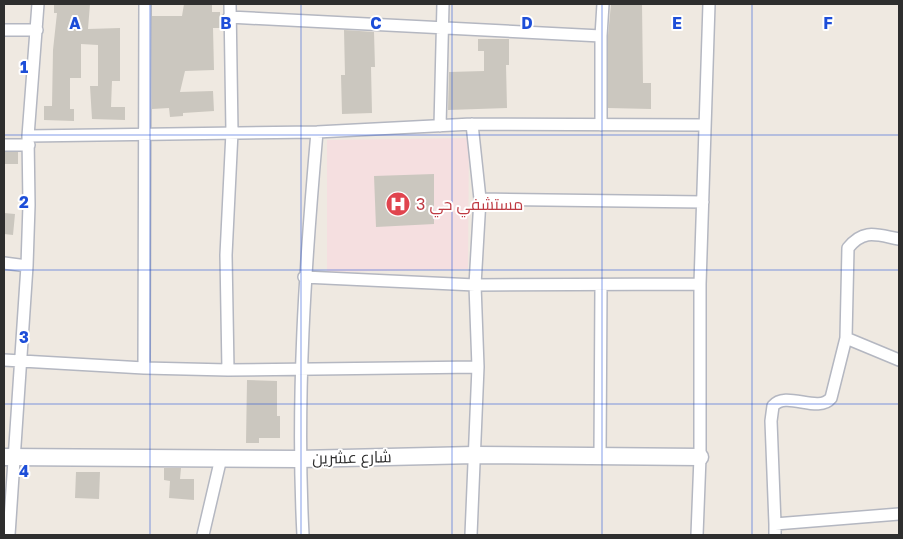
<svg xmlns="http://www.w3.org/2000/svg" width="903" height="539" viewBox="0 0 903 539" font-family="'Golos Text',Cairo,sans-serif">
<rect width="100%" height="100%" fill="#efe9e1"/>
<path fill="#f5dfe0" d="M469 138 468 269 327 272V140Z"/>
<path fill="#cbc7bf" d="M54 4H90L88 29 120 28V81H112L111 107H125V120L92 119 90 86H98V45L81 44V78H70V109H74V121L44 120V106H52L53 50 57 13H54Z
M184 4H212V12H220V28H213L214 70 185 71 180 92 213 91 214 111 183 113V116L170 117 169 108 152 109V16H182Z
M611 4H642L643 83H651V109L608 108V36Z
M344 30 374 32 375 67H371L372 113 342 114 341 75H345Z
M478 39H509V65H506L507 108 448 110 449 72 484 71V51H478Z
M4 152H18V164H4Z
M434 174V224L376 227 374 176Z
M4 213 15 214 13 235 4 234Z
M247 380 277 381V416H280V438H259V443H246Z
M164 468H181L180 479H194V500L169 498 170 481 164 480Z
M76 472H100L99 499 75 498Z"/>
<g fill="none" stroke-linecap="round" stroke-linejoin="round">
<defs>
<path id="street" d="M229 17 601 36
M4 30H37
M601 125V36L603 4
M440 126 443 4
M28 136 317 132 472 124 704 125
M4 145H29
M480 199 703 202
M4 263 27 266
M304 277 475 285 700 284
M846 338 899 360
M4 360 144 368 228 370 478 367
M144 368 145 4
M228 370 226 255 232 132 230 4
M600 455 601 286
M775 524 771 421 773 406C786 390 818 414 831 398L846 338 848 248C864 228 877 235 899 239
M9 535 27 266 29 205 28 136 38 4
M203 535 221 458
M303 535C296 400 305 267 317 132
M471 535 478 367 475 285 480 199 472 124
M697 535 700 457V284L709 4
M775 535V524L899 514"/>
<path id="secondary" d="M4 457 299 459 475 455 700 457"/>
</defs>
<use href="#street" stroke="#b4b7c1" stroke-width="14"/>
<use href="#secondary" stroke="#b4b7c1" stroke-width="19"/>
<use href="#street" stroke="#fff" stroke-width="11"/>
<use href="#secondary" stroke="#fff" stroke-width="16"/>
</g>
<path fill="none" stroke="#1d4ed8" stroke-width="1" stroke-opacity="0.55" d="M150 4V535M301 4V535M452 4V535M602 4V535M752 4V535M4 135H899M4 270H899M4 404H899"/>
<defs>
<symbol id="hospital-disc" viewBox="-11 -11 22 22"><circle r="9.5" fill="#e0444e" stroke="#fff"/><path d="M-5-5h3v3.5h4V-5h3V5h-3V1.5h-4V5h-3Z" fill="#fff"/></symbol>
</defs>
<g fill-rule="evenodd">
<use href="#hospital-disc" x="384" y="190" width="28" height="28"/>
</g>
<g text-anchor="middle" stroke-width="4" stroke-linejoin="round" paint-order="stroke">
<g font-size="16" fill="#be3a42" stroke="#fff" text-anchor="start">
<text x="416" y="210">مستشفي حي 3</text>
</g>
<g font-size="16" fill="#2e2e2e" stroke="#fff">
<text transform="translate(352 457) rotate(-1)" y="6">شارع عشرين</text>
</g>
</g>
<g font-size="16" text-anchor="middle" font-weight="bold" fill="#1d4ed8" stroke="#fff" stroke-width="4" stroke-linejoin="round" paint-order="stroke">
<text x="75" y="29">A</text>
<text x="226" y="29">B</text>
<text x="376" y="29">C</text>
<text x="527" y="29">D</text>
<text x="677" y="29">E</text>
<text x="828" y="29">F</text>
<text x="24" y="73">1</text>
<text x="24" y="208">2</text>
<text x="24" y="343">3</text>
<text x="24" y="477">4</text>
</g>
<rect width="903" height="539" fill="none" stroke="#2e2e2e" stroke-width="10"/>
</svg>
